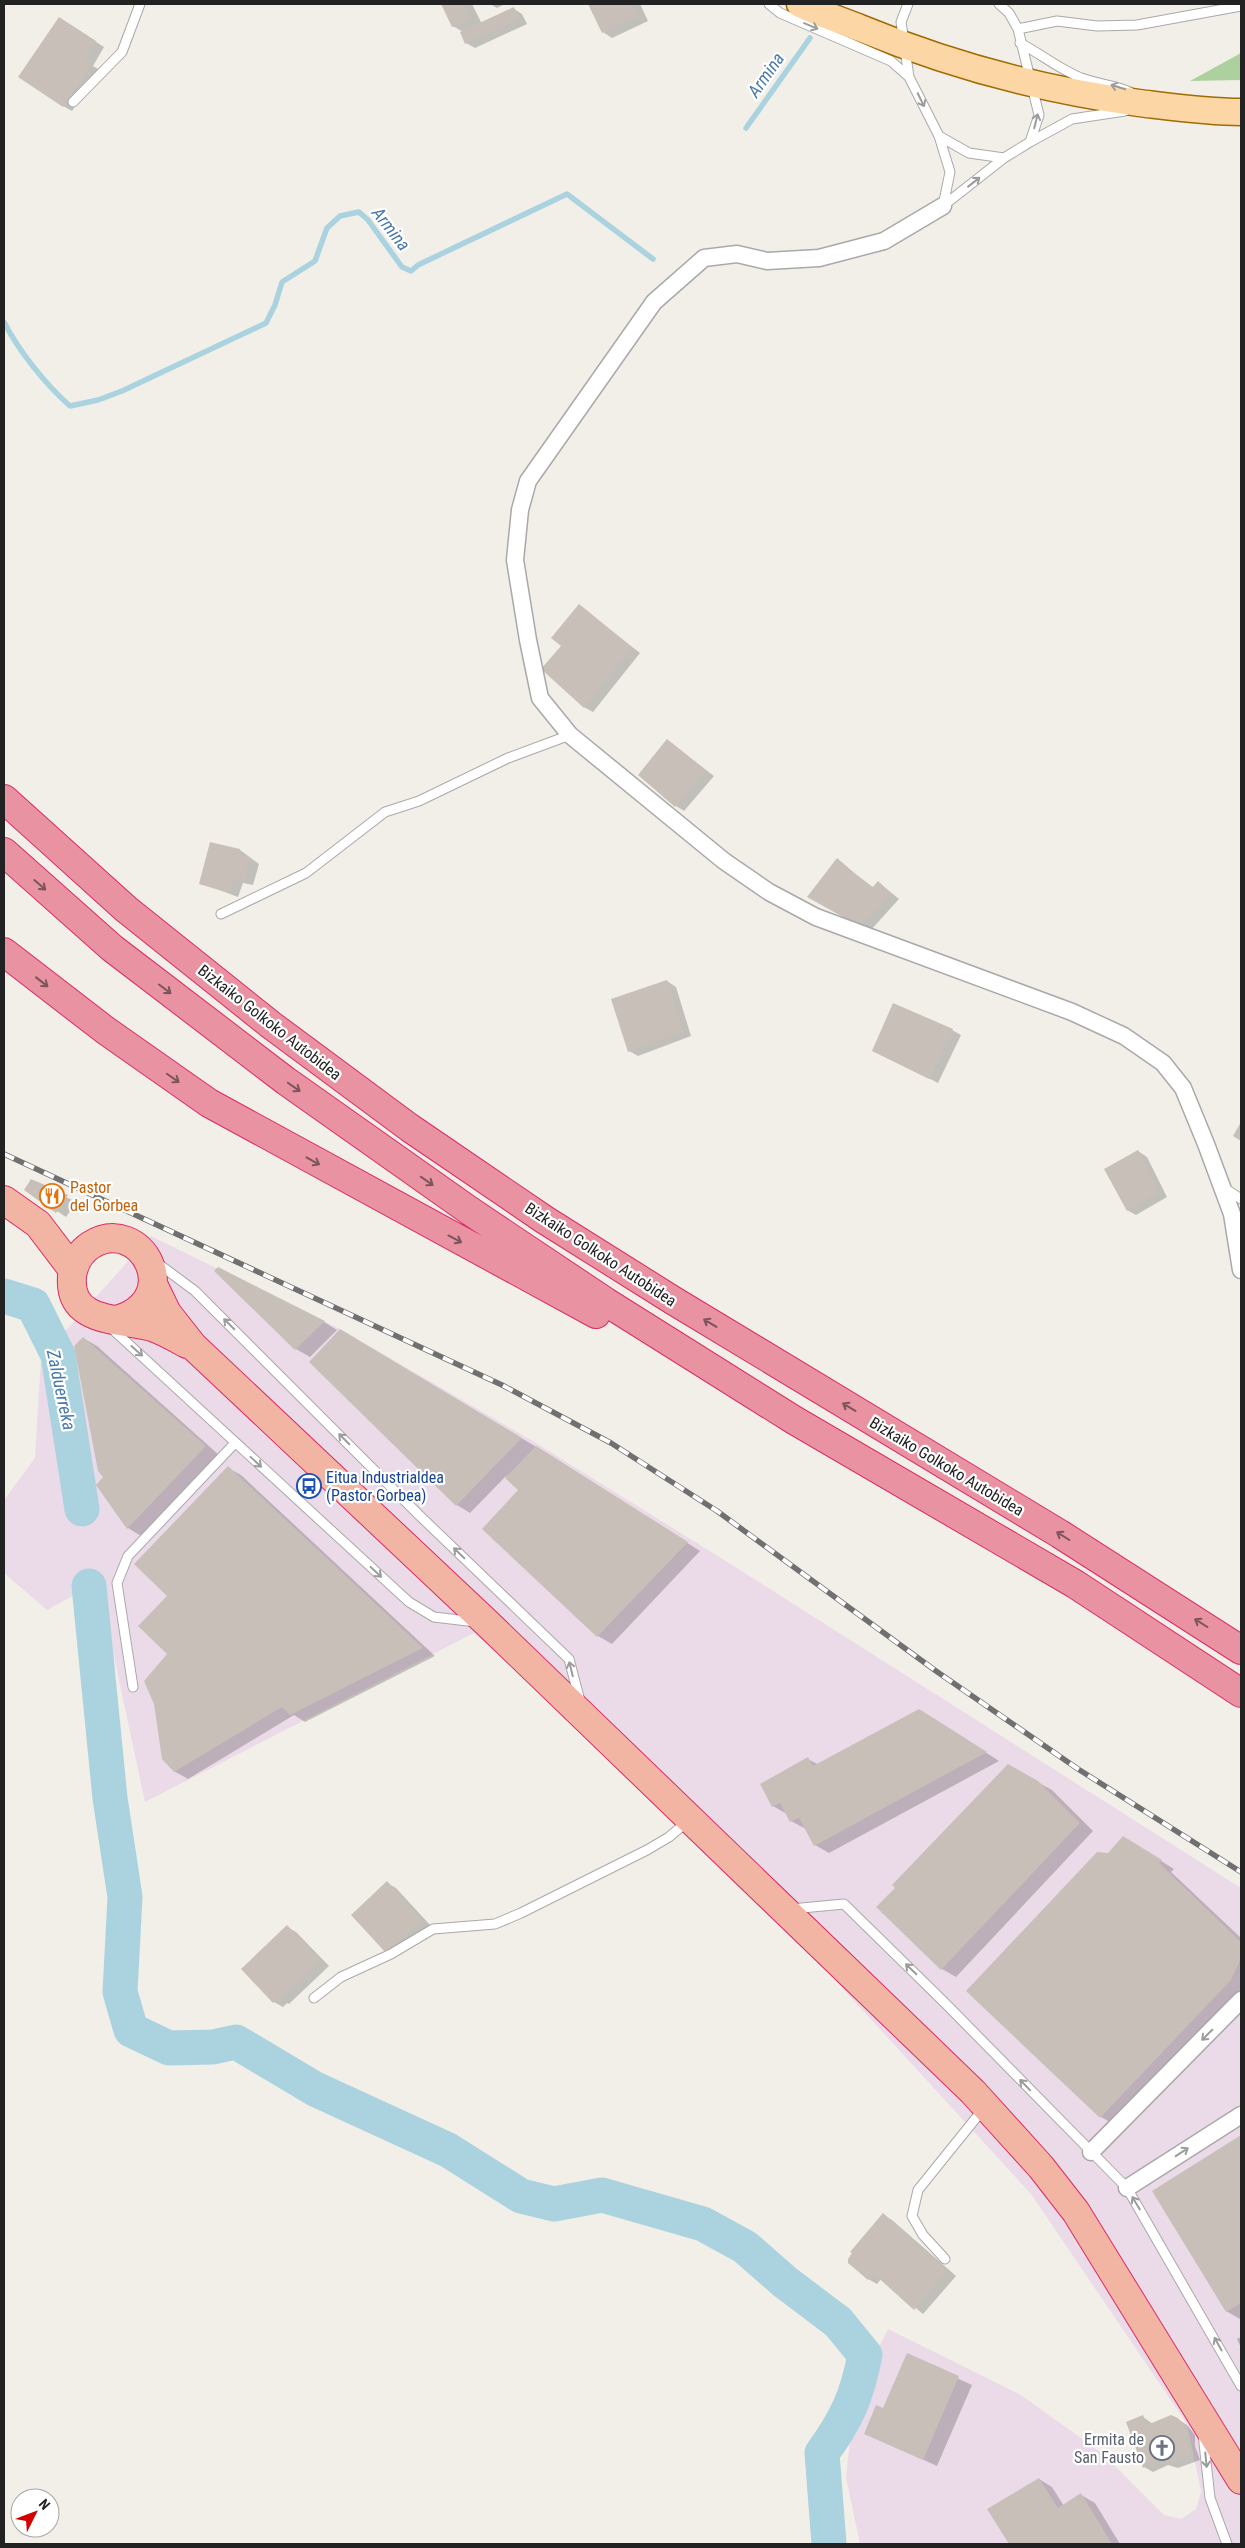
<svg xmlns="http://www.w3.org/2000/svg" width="1245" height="2548" viewBox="0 0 1245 2548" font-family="'Roboto Condensed',sans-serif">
<rect width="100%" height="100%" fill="#f2efe9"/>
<path fill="#ebdbe8" d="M151 1236 340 1329 531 1440 721 1558 1241 1888V2544H860L846 2477 855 2395 888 2329 1021 2395 1103 2454 1164 2515 1181 2519 1196 2509 1201 2491 1187 2424 1031 2194 800 1942 669 1808 474 1633 145 1802 98 1582 47 1610 4 1573V1500L35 1458 41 1358Z"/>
<path fill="#add19e" d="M1241 53V80L1190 81Z"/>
<path fill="#0003" d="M443 4H472L482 24 514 9 522 14 527 24 475 48 466 43 463 32 453 26Z
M490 4H505L497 8Z
M590 4H640L648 21 612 38 603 32Z
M68 24 104 47 93 66 100 70 72 111 63 106Z
M579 606 640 653 593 712 584 707 563 646Z
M667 741 714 776 684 811 676 806Z
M240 850 259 864 253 885 243 883 238 897 201 883Z
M837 860 874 888 878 882 899 899 870 931 808 897Z
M667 981 676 987 691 1036 638 1056 629 1051Z
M952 1030 961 1035 938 1083 881 1054Z
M1138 1151 1147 1157 1167 1197 1136 1215 1127 1210Z
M32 1180 76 1202 66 1217 25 1190Z
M218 1269 324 1322 337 1330 310 1357 296 1349 216 1271Z
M340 1331 550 1455 700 1551 612 1644 598 1636 520 1490 506 1476 470 1513 457 1505Z
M83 1338 97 1346 219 1455 141 1536 128 1528Z
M228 1468 241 1475 435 1656 305 1722 294 1715 188 1779 174 1771 169 1596Z
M933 1718 999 1761 829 1853 815 1845 806 1829 791 1821 787 1814 773 1806 761 1784 808 1759 819 1765Z
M1008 1766 1052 1790 1093 1831 956 1977 942 1969Z
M1137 1846 1174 1869 1171 1872 1241 1938V1991L1115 2125 1101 2117 967 1990 1108 1854Z
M387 1883 396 1888 430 1925 396 1957 387 1952Z
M287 1927 296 1932 329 1966 289 2004 287 2003 283 2007 274 2002Z
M1241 2136V2319H1240L1226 2311 1154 2192Z
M883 2215 892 2220 956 2276 923 2314 881 2279 877 2284 868 2279Z
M1241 2337V2348L1237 2339Z
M907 2355 972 2385 937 2466 865 2433 884 2410Z
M1143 2417 1153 2424 1178 2419 1187 2425 1195 2435V2446L1200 2460 1178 2468 1168 2465 1153 2472 1144 2467Z
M1039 2479 1052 2487 1064 2506 1081 2495 1095 2503 1120 2544H1010L989 2510Z"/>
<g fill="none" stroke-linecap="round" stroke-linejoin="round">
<path stroke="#aad3df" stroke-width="5.5" d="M746 128 810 38
M4 322C18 350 46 385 70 406L98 400 122 391 266 323 275 305 282 282 315 261 327 228 340 216 359 212 368 220 402 267 411 271 418 265 567 194 653 259"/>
<path stroke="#aad3df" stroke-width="35" d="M4 1296 33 1305 58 1355 82 1509
M89 1586 110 1798 125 1897 120 1992 131 2030 169 2048 213 2047 236 2042 315 2089 448 2150 521 2196 554 2204 602 2195 703 2224 745 2247 785 2282 838 2322 865 2355C857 2396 847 2419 822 2453L829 2544"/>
</g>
<path fill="#c7bfb8" d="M441 4H463L470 19 452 27Z
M588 4H634L639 16 602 33Z
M514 7 519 19 465 44 460 32Z
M59 17 96 41 84 60 92 64 63 107 18 77Z
M579 604 632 647 584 708 541 669 561 646 551 638Z
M667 739 706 770 675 807 638 775Z
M210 842 240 849V855L250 858 244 881 234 879 229 893 199 884Z
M837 858 872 888 878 881 891 893 861 927 807 897Z
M667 980 683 1031 628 1052 611 999Z
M893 1003 953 1029 929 1079 872 1051Z
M1241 1122V1141L1233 1136Z
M1138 1150 1159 1192 1127 1211 1104 1169Z
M31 1179 68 1195 56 1213 24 1190Z
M218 1267 325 1321 295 1350 214 1271Z
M340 1329 522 1438 456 1506 309 1362Z
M83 1337 206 1446 127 1529 96 1485 103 1477 98 1471 74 1346Z
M536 1446 688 1542 597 1637 482 1529 518 1490 505 1478Z
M228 1466 423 1648 290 1715 282 1707 174 1772 162 1759 154 1704 144 1681 167 1654 138 1626 167 1596 134 1564Z
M919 1709 987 1752 814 1846 799 1818 790 1822 780 1803 772 1807 760 1784 808 1757 813 1766Z
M1008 1764 1038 1781 1080 1823 941 1970 876 1907 895 1888 892 1885Z
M1123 1836 1162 1860 1159 1863 1241 1942V1958L1231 1980 1100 2118 966 1991 1097 1852 1108 1853Z
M387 1881 422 1920 386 1953 351 1915Z
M287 1925 321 1960 279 2000 278 1998 273 2003 241 1969Z
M1241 2135V2303L1226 2312 1152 2191Z
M883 2213 947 2271 914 2310 873 2273 868 2280 848 2263V2259L852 2253 850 2252Z
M907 2353 959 2376 923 2460 864 2434 876 2405 883 2408Z
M1143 2415 1147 2425 1171 2415 1178 2418 1186 2429V2440L1192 2455 1168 2463 1158 2460 1143 2468 1126 2422Z
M1039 2478 1058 2508 1081 2493 1112 2544H1009L987 2509Z"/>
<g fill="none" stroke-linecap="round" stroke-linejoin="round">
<defs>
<path id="service" d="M769 4 780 13 891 61 909 77
M908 4 901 22 909 77 939 136 969 153 1004 158 1030 142 1039 115 1018 29 1009 13 999 4
M1018 29 1057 21 1097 26 1137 25 1241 6
M1020 43C1041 54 1059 69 1081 78 1097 84 1114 85 1130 92
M73 102 122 52 140 4
M939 136 950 172 943 206
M1030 142 1072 119 1125 111
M943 206 1004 158
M221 914 306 873 385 812 419 801 508 758 570 735
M1223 1187 1241 1199
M156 1262 195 1291 420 1516 569 1659 580 1701
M110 1327 409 1602 434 1617 476 1622
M133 1687 117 1583 128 1556 235 1443
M791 1909 844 1904 945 2003 1127 2188 1241 2386
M314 1998 341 1977 391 1954 433 1929 495 1924 521 1913 647 1850 669 1837 688 1821
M945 2259 923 2235 912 2216 918 2190 984 2108
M1203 2434 1210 2498 1227 2544"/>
<path id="minor" d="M943 206 884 241 819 258 767 261 737 254 704 258 654 302 528 481 520 510 515 560 528 640 540 698 570 735 724 861 769 892 816 917 1072 1012 1124 1036 1163 1063 1183 1088 1206 1144 1232 1214 1241 1270
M1091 2152 1241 2000
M1127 2188 1241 2115"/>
<path id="primary" d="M800 4C819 13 840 20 860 28 950 65 1042 90 1139 103 1172 107 1207 112 1241 112"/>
<path id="trunk" d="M4 1200 38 1224 73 1270
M153 1284 167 1313 193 1346 487 1623 973 2092 1041 2167 1076 2212 1241 2480
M117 1320C187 1299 141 1214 91 1245 80 1252 74 1263 72 1276 68 1325 122 1318 152 1327 164 1331 176 1338 187 1344"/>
<path id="motorway" d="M4 799 126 909 271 1025 410 1128 545 1220 674 1301 1060 1534 1241 1650
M4 852 112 948 286 1081 470 1211 606 1302 794 1420 1075 1584 1241 1693
M4 952 105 1030 209 1103 596 1314"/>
</defs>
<use href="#service" stroke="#a9a9a9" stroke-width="11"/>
<use href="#minor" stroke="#a9a9a9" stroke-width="19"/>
<use href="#primary" stroke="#a06b00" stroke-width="29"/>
<use href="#trunk" stroke="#dc2a67" stroke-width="30"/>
<use href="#motorway" stroke="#dc2a67" stroke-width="30"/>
<use href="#service" stroke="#fff" stroke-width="9"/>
<use href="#minor" stroke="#fff" stroke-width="16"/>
<use href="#primary" stroke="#fcd6a4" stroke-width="26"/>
<use href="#trunk" stroke="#f2b4a3" stroke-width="28"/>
<use href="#motorway" stroke="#e892a2" stroke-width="28"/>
<defs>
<path id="rail" d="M4 1154 502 1385 611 1443 717 1511 936 1671 1078 1769 1241 1872"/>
</defs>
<use href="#rail" stroke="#707070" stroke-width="5.5"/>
<use href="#rail" stroke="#fff" stroke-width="4" stroke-dasharray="11" stroke-linecap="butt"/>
</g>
<defs><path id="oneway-shaft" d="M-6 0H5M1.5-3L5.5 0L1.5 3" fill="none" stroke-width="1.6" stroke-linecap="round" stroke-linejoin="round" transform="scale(1.25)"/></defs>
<g stroke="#9c9c9c">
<use href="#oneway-shaft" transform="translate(811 26) rotate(23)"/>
<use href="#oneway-shaft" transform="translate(1118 87) rotate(-162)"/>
<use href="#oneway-shaft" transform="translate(921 100) rotate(64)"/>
<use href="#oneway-shaft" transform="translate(1036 121) rotate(-76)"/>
<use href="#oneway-shaft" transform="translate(974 182) rotate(-38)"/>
<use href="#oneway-shaft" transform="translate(229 1324) rotate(-135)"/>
<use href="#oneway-shaft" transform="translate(137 1351) rotate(42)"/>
<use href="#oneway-shaft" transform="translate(344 1439) rotate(-135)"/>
<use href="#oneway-shaft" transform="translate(256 1462) rotate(43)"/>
<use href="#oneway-shaft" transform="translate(459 1553) rotate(-136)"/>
<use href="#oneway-shaft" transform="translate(376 1572) rotate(43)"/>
<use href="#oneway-shaft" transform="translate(571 1669) rotate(-104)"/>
<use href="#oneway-shaft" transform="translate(911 1969) rotate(-136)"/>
<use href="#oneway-shaft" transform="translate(1207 2035) rotate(135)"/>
<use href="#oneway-shaft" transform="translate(1025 2085) rotate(-134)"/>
<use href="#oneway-shaft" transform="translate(1182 2152) rotate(-33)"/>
<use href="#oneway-shaft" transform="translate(1136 2203) rotate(-121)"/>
<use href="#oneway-shaft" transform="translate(1218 2344) rotate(-119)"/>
<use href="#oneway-shaft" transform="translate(1206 2460) rotate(84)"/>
</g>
<g stroke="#7b545c">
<use href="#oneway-shaft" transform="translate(40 885) rotate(41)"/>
<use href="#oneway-shaft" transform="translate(42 982) rotate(38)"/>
<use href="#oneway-shaft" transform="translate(165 989) rotate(37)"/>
<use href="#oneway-shaft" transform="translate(173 1078) rotate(35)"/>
<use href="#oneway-shaft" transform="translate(294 1087) rotate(35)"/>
<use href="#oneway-shaft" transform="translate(313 1161) rotate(29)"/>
<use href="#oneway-shaft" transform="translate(427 1181) rotate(35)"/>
<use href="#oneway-shaft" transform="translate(455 1239) rotate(28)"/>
<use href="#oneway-shaft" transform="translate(710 1323) rotate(-149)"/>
<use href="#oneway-shaft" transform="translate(849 1407) rotate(-149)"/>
<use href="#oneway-shaft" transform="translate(1063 1536) rotate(-148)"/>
<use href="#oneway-shaft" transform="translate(1201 1623) rotate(-148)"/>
</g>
<defs>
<symbol id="restaurant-ring" viewBox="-11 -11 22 22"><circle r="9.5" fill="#fff" stroke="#e8710a" stroke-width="1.5"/><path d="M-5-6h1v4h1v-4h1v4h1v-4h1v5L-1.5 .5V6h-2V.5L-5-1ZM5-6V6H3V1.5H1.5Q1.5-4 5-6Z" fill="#e8710a"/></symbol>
<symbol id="bus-ring" viewBox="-11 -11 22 22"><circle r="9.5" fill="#fff" stroke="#1a4fb4" stroke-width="1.5"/><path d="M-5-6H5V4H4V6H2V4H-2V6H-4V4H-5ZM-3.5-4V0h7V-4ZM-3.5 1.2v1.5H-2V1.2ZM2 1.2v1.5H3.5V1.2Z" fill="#1a4fb4"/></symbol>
<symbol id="church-ring" viewBox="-11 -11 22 22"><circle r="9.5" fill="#fff" stroke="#6b7280" stroke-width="1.5"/><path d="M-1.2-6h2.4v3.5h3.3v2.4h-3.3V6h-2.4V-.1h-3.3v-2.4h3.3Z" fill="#6b7280"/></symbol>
</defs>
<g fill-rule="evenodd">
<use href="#restaurant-ring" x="38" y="1182" width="28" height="28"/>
<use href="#bus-ring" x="295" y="1472" width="28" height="28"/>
<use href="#church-ring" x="1148" y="2434" width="28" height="28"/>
</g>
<g text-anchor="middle" stroke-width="4.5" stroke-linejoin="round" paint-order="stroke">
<g font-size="16" fill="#222" stroke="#fff">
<text transform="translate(270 1022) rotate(38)" y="6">Bizkaiko Golkoko Autobidea</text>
<text transform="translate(601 1254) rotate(33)" y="6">Bizkaiko Golkoko Autobidea</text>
<text transform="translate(947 1466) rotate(31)" y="6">Bizkaiko Golkoko Autobidea</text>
</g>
<g font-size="16" fill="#c56008" stroke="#fff" text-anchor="start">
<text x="70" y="1193">Pastor<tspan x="70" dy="18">del Gorbea</tspan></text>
</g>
<g font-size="16" fill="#164399" stroke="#fff" text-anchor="start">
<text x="326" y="1483">Eitua Industrialdea<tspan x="326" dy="18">(Pastor Gorbea)</tspan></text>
</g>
<g font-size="16" fill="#5b616d" stroke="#fff" text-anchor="end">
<text x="1144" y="2445">Ermita de<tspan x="1144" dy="18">San Fausto</tspan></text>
</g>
<g font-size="18" font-style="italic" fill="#4a7aab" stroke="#fff">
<text transform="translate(766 75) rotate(-55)" y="6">Armina</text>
<text transform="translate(391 229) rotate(52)" y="6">Armina</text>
<text transform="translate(61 1390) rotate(78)" y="6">Zalduerreka</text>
</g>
</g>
<rect width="1245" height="2548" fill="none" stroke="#222222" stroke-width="10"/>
<g transform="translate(35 2513) rotate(48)"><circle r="24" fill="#ffffff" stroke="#a7a7a7"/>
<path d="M0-4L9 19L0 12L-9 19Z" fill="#d40000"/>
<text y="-8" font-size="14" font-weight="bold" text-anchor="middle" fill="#222222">N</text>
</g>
</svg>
